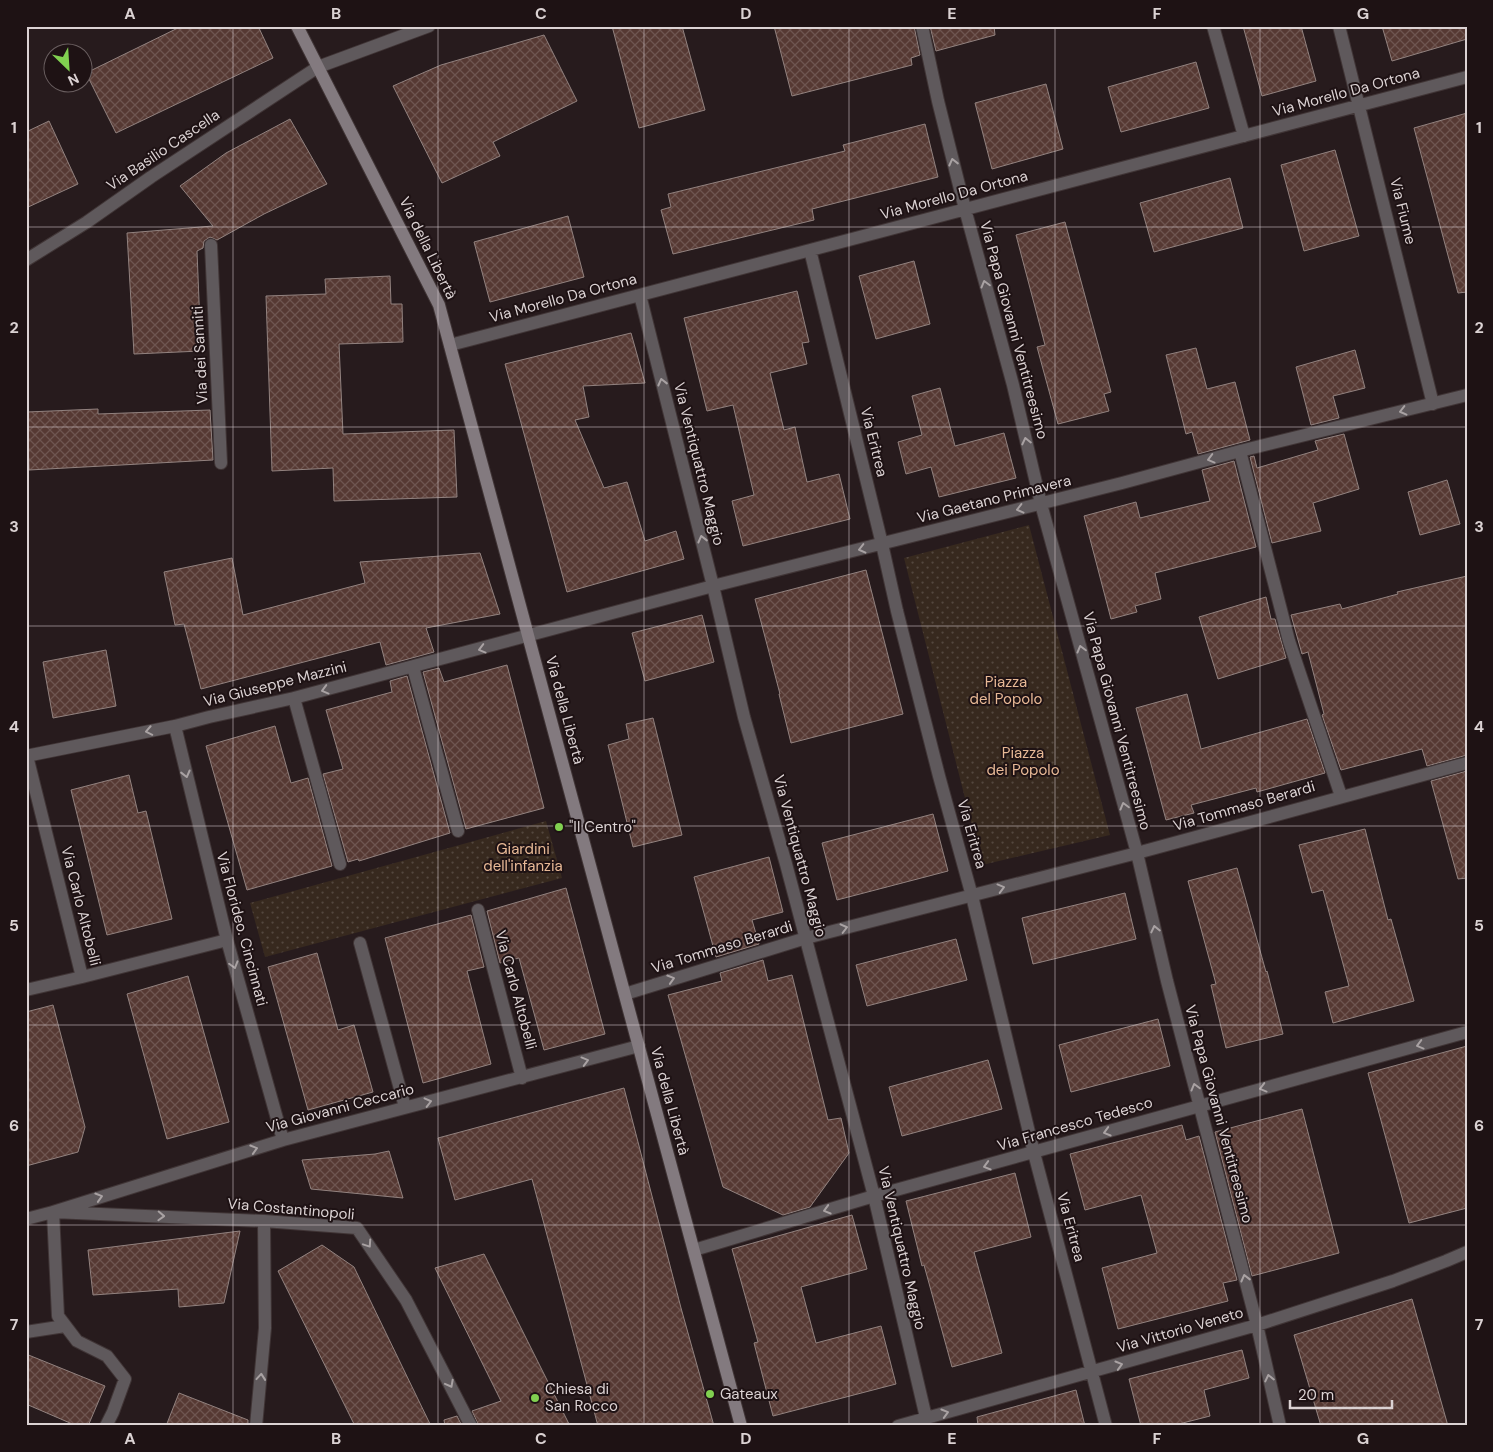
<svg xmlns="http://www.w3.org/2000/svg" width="1493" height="1452" viewBox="0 0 1493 1452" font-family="'DM Sans',sans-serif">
<defs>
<pattern id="park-dots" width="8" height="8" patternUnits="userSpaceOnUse" patternTransform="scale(1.25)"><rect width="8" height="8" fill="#37291e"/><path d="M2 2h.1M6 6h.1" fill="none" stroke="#53473e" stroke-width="1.8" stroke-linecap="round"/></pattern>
<pattern id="building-cross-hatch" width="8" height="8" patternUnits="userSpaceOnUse" patternTransform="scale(1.25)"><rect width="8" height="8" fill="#563933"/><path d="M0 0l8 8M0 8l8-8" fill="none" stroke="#6e5550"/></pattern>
</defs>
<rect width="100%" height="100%" fill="#271b1d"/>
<path fill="url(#park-dots)" d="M1029 525 1110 835 982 865 904 558Z
M546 821 562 878 265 957 250 903Z"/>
<path fill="url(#building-cross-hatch)" stroke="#92827f" d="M182 26H258L273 58 116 133 86 73Z
M612 26H682L705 110 639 128Z
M774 26H914L920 55 911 58 912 65 792 96Z
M930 26H994L995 35 936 51Z
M1243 26H1301L1316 81 1262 96Z
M1382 26H1467V39L1392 61Z
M544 35 577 101 493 142 500 156 442 183 393 86 441 65Z
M1196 62 1209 108 1121 132 1108 87Z
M1046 84 1063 149 992 169 975 103Z
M1467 113V292L1458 293 1414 128Z
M290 119 327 184 264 214 217 240 210 237 204 241 203 248 197 251 201 351 134 354 127 233 213 226 180 186 226 153Z
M49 121 78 184 26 208V132Z
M925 124 938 177 812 209 814 220 673 254 661 210 671 207 668 194 845 151 843 145Z
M1335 150 1359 236 1304 251 1281 165Z
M1230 178 1243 228 1154 252 1140 203Z
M568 216 584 277 490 302 474 242Z
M1065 222 1111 392 1104 394 1109 411 1058 424 1037 347 1045 345 1016 235Z
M914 261 930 324 876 339 859 276Z
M390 276 391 304H402L403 342 339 344 343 434 454 430 457 497 334 501 333 468 272 471 266 296 326 294 325 279Z
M797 291 809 342 802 343 807 364 770 373 784 430 795 427 807 482 839 474 850 519 743 546 732 501 754 495 733 405 707 411 684 318Z
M631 333 645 383 583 386 589 417 575 420 604 488 627 482 645 541 676 531 684 559 567 592 505 364Z
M1196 348 1207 389 1235 382 1250 440 1198 454 1192 432 1186 434 1166 355Z
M1355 350 1365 388 1333 396 1339 418 1311 425 1296 367Z
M940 388 955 446 1004 433 1016 478 939 497 931 467 906 474 898 442 922 435 912 396Z
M98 409V414L210 410 213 460 29 470 27 412Z
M1344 434 1359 489 1313 503 1321 531 1272 543 1250 457 1254 456 1257 468 1318 450 1315 441Z
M1234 461 1256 547 1155 573 1161 599 1135 606 1137 612 1111 619 1084 516 1136 502 1140 518 1210 501 1202 470Z
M1447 480 1460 524 1420 535 1408 492Z
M480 553 500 614 426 628 434 652 386 665 380 642 201 689 184 624 175 625 164 572 232 558 243 615 365 583 360 562Z
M866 570 903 714 791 743 779 694H780L755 599Z
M1467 576V755L1427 766 1422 749 1341 770 1322 715 1324 714 1308 652 1302 654 1291 615 1340 604 1342 609 1398 594 1397 592Z
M1266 597 1271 619H1275L1286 658 1218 679 1199 617Z
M702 615 714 662 645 681 632 633Z
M106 650 116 706 53 718 43 662Z
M507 665 544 808 466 829 423 672 439 668 444 682Z
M407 676 450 833 359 861 358 859 348 862 323 774 343 769 326 710 392 692 390 681Z
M1187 694 1201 749 1307 719 1325 773 1257 792 1256 788 1191 805 1194 813 1166 820 1136 708Z
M653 718 682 835 633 847 608 745 629 739 626 724Z
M275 726 291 783 308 778 332 866 247 890 206 746Z
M1467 771V878L1458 879 1431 781Z
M129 775 138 813 146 811 172 919 107 935 71 790Z
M933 814 948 871 837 900 822 843Z
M1365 829 1388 920 1391 919 1414 1001 1333 1023 1325 992 1349 986 1323 890 1312 893 1299 845Z
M769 857 783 912 752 920 759 944 716 957 694 877Z
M1237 868 1266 972 1267 971 1283 1034 1226 1048 1211 985 1216 984 1188 881Z
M566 888 605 1034 544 1050 519 958 500 963 487 911Z
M1125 893 1136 939 1033 964 1022 918Z
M471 915 484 967 467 971 491 1064 423 1083 385 938Z
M956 939 967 980 867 1006 856 965Z
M317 953 338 1030 354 1025 373 1092 308 1110 268 967Z
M763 960 768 981 792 975 828 1120 841 1118 849 1153 810 1207 783 1215 723 1187 668 995 722 981 720 973Z
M188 976 229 1122 167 1139 127 994Z
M53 1005 85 1127 78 1152 26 1166V1012Z
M1158 1019 1170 1066 1071 1092 1059 1045Z
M1467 1046V1208L1409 1223 1368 1073Z
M988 1060 1002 1109 902 1136 889 1087Z
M624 1088 681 1308 714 1426H598L532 1179 455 1200 438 1138Z
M1302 1109 1339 1253 1252 1276 1215 1132Z
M1182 1125 1186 1140 1199 1136 1237 1280 1223 1283 1228 1301 1118 1329 1102 1268 1157 1253 1141 1195 1085 1210 1070 1154Z
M389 1151 403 1198 311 1189 302 1160 375 1154Z
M1015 1173 1031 1237 974 1252 1002 1353 952 1367 924 1265 922 1266 906 1201Z
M852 1215 867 1269 801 1287 816 1343 881 1326 896 1384 773 1416 754 1343 758 1342 732 1249Z
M240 1231 224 1303 179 1307 178 1289 93 1295 88 1250Z
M322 1245 354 1267 431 1426H355L278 1271Z
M484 1254 570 1426H479L472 1411 501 1401 435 1268Z
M1412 1299 1448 1426H1321L1294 1335Z
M1242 1350 1249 1378 1204 1390 1210 1416 1171 1426H1141L1129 1379Z
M26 1354 105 1386 88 1426H77L26 1404Z
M1076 1390 1085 1426H978L977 1417Z
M179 1393 248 1420V1426H166Z
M457 1416 462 1426H445L444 1420Z"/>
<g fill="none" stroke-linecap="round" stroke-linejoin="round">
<defs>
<path id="minor" d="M922 26 938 101 965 209 1013 385 1041 504 1137 853 1167 981 1257 1325 1280 1426
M1213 26 1244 136
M1339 26 1433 404
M211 245 221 463
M810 250 882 544 897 611 939 776 972 896 1034 1153 1106 1426
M26 260 87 222 151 177 318 67 429 26
M640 295 713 586 744 717 786 864 874 1196 928 1426
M450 345 1467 77
M1240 451 1289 641 1341 796
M413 667 458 831
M294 698 340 864
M175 726 227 940 283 1140
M26 756 175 726 209 717 294 698 713 586 1122 483 1240 451 1467 395
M27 756 82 977 227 940
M478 910 522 1078
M360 943 405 1107
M26 990 82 977
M625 994 806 938 1137 853 1467 763
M26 1219 53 1212 264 1221 357 1228 406 1300 471 1426
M694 1250 874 1196 1467 1032
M26 1332 65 1326
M106 1426 113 1412 125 1379 107 1356 77 1341 58 1316 53 1212 283 1140 639 1046
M256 1426 265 1328 264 1221
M898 1426 1257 1325 1393 1281 1446 1261 1467 1252"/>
<path id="secondary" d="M297 26 439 305 741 1426"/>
</defs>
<use href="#minor" stroke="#403536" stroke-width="14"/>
<use href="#secondary" stroke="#403536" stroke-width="14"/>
<use href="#minor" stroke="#5f595c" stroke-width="12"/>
<use href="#secondary" stroke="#837a7f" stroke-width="12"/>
</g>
<defs><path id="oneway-chevron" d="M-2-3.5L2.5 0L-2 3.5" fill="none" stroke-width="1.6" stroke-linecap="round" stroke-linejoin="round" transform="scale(1.25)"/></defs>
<g stroke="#a9a2a3">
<use href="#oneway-chevron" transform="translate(953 162) rotate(-104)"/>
<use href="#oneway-chevron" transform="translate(985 284) rotate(-105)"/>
<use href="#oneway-chevron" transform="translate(662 382) rotate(-104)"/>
<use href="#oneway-chevron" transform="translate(1403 411) rotate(166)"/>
<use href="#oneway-chevron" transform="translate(1026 441) rotate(-103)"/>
<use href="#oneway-chevron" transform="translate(1211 459) rotate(165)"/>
<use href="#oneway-chevron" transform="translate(1020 509) rotate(166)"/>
<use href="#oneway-chevron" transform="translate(702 539) rotate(-104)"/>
<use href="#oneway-chevron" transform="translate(862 549) rotate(166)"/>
<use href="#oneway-chevron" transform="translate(482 649) rotate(165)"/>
<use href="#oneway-chevron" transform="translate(1081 649) rotate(-105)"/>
<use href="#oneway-chevron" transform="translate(325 690) rotate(165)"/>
<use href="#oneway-chevron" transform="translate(149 731) rotate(169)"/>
<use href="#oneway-chevron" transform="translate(186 774) rotate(76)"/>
<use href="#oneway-chevron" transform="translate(1124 806) rotate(-105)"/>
<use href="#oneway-chevron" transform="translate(1001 888) rotate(-15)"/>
<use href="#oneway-chevron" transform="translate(844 928) rotate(-14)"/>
<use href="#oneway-chevron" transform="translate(1155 929) rotate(-103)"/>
<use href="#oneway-chevron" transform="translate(234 965) rotate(74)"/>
<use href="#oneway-chevron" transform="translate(671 979) rotate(-17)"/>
<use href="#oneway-chevron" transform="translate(1420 1045) rotate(165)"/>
<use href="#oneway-chevron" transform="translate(585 1061) rotate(-15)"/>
<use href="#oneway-chevron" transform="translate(1195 1087) rotate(-105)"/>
<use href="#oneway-chevron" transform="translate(1263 1088) rotate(165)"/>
<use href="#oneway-chevron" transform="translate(428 1102) rotate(-14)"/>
<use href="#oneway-chevron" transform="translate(1107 1132) rotate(164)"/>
<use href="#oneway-chevron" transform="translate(254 1149) rotate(-17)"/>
<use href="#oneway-chevron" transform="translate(987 1166) rotate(164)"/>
<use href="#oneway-chevron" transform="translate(99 1197) rotate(-17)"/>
<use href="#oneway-chevron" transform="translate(827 1210) rotate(164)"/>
<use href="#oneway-chevron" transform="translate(161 1216) rotate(2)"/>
<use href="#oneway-chevron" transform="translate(368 1244) rotate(56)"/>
<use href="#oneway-chevron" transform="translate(1245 1278) rotate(-104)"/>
<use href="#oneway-chevron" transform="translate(1119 1365) rotate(-16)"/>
<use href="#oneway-chevron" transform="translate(261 1377) rotate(-85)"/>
<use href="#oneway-chevron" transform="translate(1269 1378) rotate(-103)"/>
<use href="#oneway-chevron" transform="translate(450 1384) rotate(62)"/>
<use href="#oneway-chevron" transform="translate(945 1413) rotate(-16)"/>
</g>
<path fill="none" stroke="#dbd2d3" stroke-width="1" stroke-opacity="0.55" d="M233 26V1426M438 26V1426M644 26V1426M849 26V1426M1055 26V1426M1260 26V1426M26 227H1467M26 427H1467M26 626H1467M26 826H1467M26 1025H1467M26 1225H1467"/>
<g fill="#81d050" stroke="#1e1214" stroke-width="2">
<circle cx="559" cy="827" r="5"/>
<circle cx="710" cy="1394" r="5"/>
<circle cx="535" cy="1398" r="5"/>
</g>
<g text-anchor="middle" stroke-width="4" stroke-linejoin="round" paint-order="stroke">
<g font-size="15" fill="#dbd2d3" stroke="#1e1214">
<text transform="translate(1346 92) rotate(-15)" y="5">Via Morello Da Ortona</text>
<text transform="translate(163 150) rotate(-34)" y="5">Via Basilio Cascella</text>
<text transform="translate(954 195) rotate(-15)" y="5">Via Morello Da Ortona</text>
<text transform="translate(1403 211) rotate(76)" y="5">Via Fiume</text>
<text transform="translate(428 248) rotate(64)" y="5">Via della Libertà</text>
<text transform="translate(563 298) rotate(-15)" y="5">Via Morello Da Ortona</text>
<text transform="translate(1014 330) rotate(75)" y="5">Via Papa Giovanni Ventitreesimo</text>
<text transform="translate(200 355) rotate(-93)" y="5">Via dei Sanniti</text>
<text transform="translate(874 442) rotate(76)" y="5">Via Eritrea</text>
<text transform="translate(699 464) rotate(76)" y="5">Via Ventiquattro Maggio</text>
<text transform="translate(994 499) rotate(-14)" y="5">Via Gaetano Primavera</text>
<text transform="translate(275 684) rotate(-14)" y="5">Via Giuseppe Mazzini</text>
<text transform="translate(565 710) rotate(75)" y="5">Via della Libertà</text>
<text transform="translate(1117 721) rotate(75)" y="5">Via Papa Giovanni Ventitreesimo</text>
<text transform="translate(1244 806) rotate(-16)" y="5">Via Tommaso Berardi</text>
<text transform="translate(972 834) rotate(74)" y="5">Via Eritrea</text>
<text transform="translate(800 856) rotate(75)" y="5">Via Ventiquattro Maggio</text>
<text transform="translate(81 906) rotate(76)" y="5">Via Carlo Altobelli</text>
<text transform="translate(242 929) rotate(75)" y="5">Via Florideo. Cincinnati</text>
<text transform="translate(722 947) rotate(-17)" y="5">Via Tommaso Berardi</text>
<text transform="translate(516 990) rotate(75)" y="5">Via Carlo Altobelli</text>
<text transform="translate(670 1101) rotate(75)" y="5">Via della Libertà</text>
<text transform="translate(340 1108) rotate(-15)" y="5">Via Giovanni Ceccario</text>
<text transform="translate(1219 1114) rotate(75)" y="5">Via Papa Giovanni Ventitreesimo</text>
<text transform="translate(1075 1124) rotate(-16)" y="5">Via Francesco Tedesco</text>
<text transform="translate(291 1209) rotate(5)" y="5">Via Costantinopoli</text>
<text transform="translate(1071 1227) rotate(75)" y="5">Via Eritrea</text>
<text transform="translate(902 1248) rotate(77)" y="5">Via Ventiquattro Maggio</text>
<text transform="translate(1180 1330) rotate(-16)" y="5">Via Vittorio Veneto</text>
</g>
<g font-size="15" fill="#e8b996" stroke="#1e1214">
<text x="1006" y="687">Piazza<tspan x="1006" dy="17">del Popolo</tspan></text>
<text x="1023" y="758">Piazza<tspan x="1023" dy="17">dei Popolo</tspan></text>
<text x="523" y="854">Giardini<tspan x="523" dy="17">dell'infanzia</tspan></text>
</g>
<g font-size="15" fill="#dbd2d3" stroke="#1e1214" text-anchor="start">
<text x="569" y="832">"Il Centro"</text>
<text x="545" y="1394">Chiesa di<tspan x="545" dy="17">San Rocco</tspan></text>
<text x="720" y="1399">Gateaux</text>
</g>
</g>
<rect width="1493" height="1452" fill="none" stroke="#1e1214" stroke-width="55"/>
<g transform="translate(68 68) rotate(155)"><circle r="24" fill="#1e1214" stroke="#6a5f60"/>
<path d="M0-4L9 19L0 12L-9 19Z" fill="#81d050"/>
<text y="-8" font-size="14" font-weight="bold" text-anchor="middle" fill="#dbd2d3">N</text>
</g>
<path d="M1290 1400v8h102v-8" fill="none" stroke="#dbd2d3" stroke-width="2.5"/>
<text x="1298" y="1400" font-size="15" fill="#dbd2d3" stroke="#1e1214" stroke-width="4" paint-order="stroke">20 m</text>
<rect x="28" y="28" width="1438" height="1396" fill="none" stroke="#dbd2d3" stroke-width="2"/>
<g font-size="16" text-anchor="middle" font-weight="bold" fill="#dbd2d3">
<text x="130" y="19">A</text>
<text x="336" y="19">B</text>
<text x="541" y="19">C</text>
<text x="746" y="19">D</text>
<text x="952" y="19">E</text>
<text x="1157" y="19">F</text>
<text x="1363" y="19">G</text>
<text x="14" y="133">1</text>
<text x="1479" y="133">1</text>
<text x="14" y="333">2</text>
<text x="1479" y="333">2</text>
<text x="14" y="532">3</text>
<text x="1479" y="532">3</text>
<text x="14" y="732">4</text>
<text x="1479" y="732">4</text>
<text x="14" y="931">5</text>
<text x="1479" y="931">5</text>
<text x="14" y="1131">6</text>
<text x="1479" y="1131">6</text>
<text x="14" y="1330">7</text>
<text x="1479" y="1330">7</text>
<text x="130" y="1444">A</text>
<text x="336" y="1444">B</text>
<text x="541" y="1444">C</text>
<text x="746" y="1444">D</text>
<text x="952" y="1444">E</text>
<text x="1157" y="1444">F</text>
<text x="1363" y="1444">G</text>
</g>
</svg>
